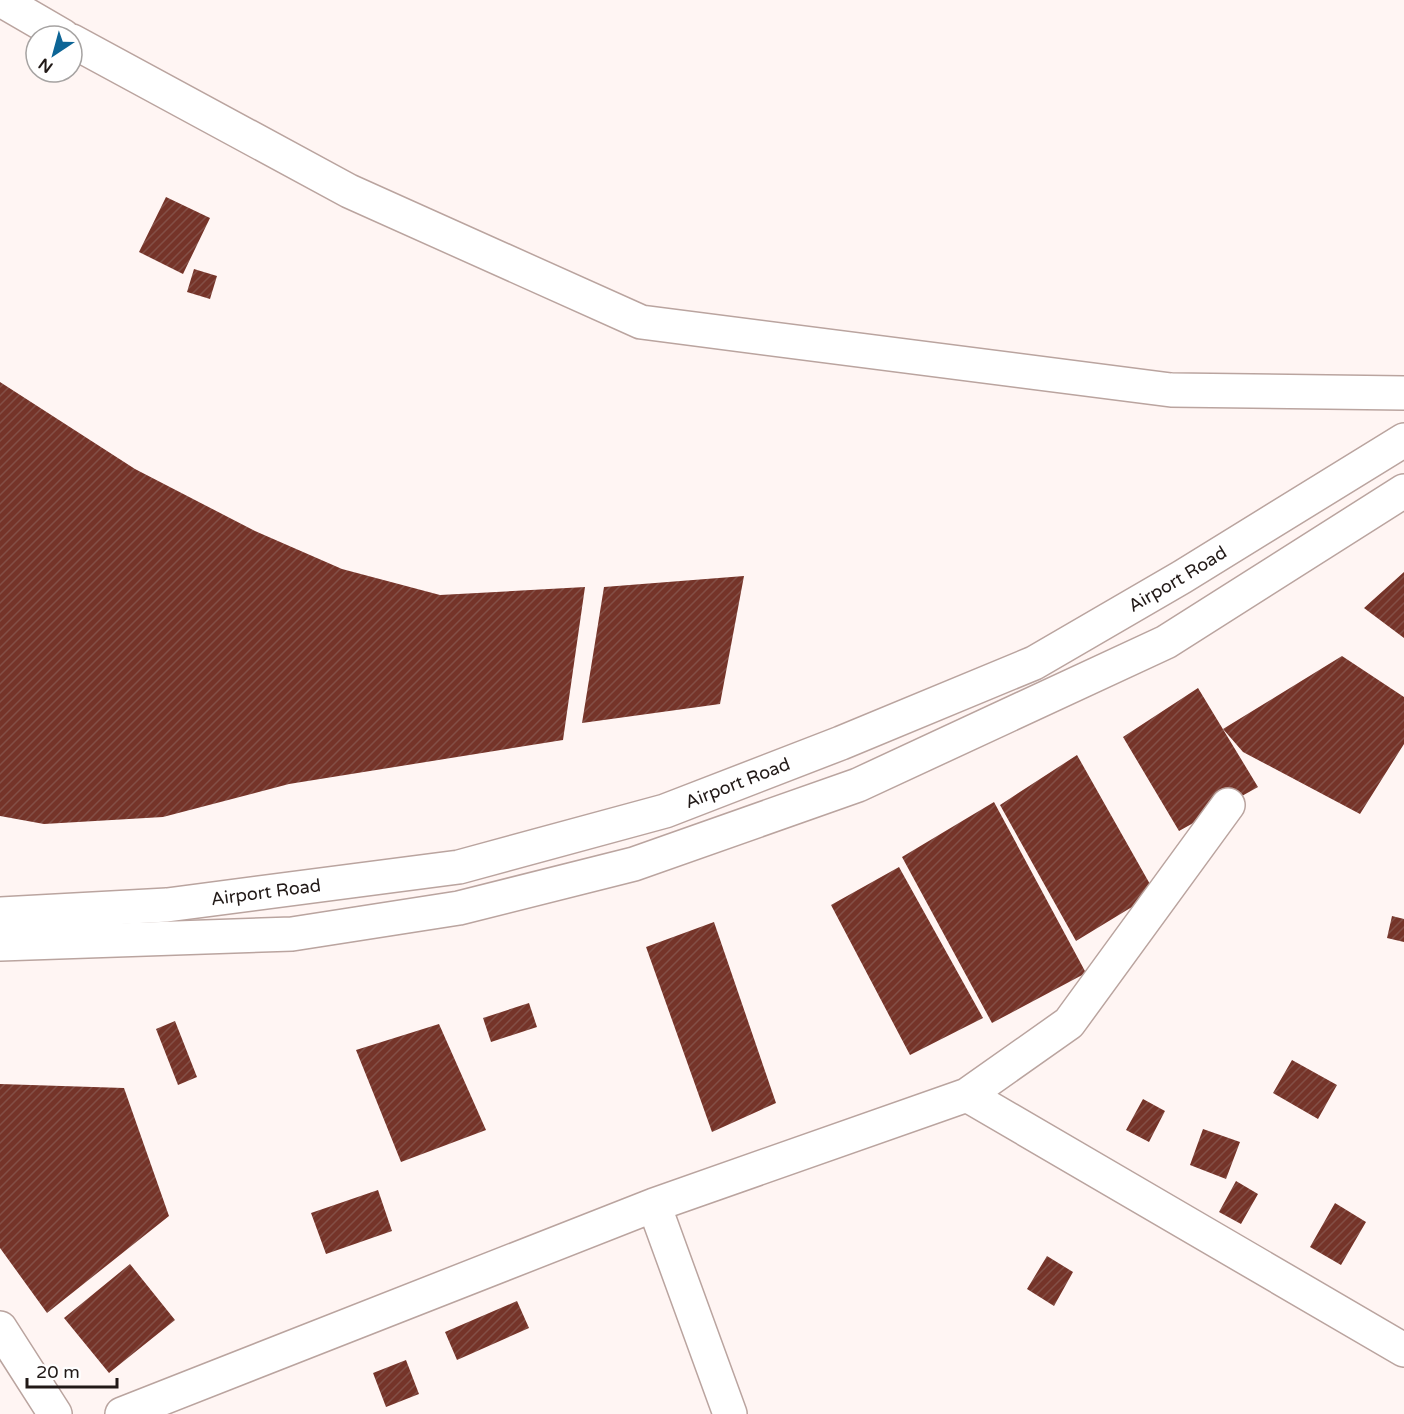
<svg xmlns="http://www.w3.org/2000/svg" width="1404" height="1414" viewBox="0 0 1404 1414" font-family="'Varela Round',sans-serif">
<defs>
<pattern id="building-hatch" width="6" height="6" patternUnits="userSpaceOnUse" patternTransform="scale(1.5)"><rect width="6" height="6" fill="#753429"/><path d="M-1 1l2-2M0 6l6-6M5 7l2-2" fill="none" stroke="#834f46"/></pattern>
</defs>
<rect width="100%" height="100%" fill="#fff5f3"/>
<path fill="url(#building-hatch)" d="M166 197 210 218 183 274 139 252Z
M194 269 217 276 210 299 187 292Z
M0 382 135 469 255 531 342 569 440 595 585 587 563 740 289 784 163 817 44 824 0 816Z
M1404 572V638L1364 608Z
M744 576 720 704 582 723 604 587Z
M1342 656 1404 697V744L1360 814 1243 752 1223 729Z
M1198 688 1258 787 1179 831 1123 737Z
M1077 755 1155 893 1076 941 1000 805Z
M994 802 1086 973 992 1023 902 857Z
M899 867 983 1018 910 1055 831 905Z
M1392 916 1404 919V942L1387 938Z
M714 922 776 1103 712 1132 646 947Z
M529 1003 537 1027 491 1042 483 1018Z
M175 1021 197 1077 178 1085 156 1029Z
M439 1024 486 1130 401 1162 356 1050Z
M1292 1060 1337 1085 1318 1119 1273 1093Z
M0 1084 124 1088 169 1216 47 1313 0 1248Z
M1143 1099 1165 1111 1149 1142 1126 1130Z
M1203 1129 1240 1142 1226 1179 1190 1165Z
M1236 1181 1258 1194 1241 1224 1219 1212Z
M378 1190 392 1231 326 1254 311 1213Z
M1335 1203 1366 1222 1341 1265 1310 1247Z
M1047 1256 1073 1272 1054 1306 1027 1289Z
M130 1264 175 1320 109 1373 64 1318Z
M517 1301 529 1328 457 1360 445 1332Z
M406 1360 419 1394 386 1407 373 1373Z"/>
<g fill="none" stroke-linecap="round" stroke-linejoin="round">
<defs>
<path id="minor" d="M1 0 63 36
M72 41 349 191 641 322 1171 390 1404 393
M967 1095 1069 1023 1228 805
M654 1205 730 1414
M0 1328 55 1414
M122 1414 654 1205 967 1095 1404 1350"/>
<g id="tertiary">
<path id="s1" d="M0 914 167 905 459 867 665 811 841 743 1034 663 1182 577 1404 440"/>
<path d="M0 944 292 934 459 908 634 864 858 785 1166 642 1404 491"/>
</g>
</defs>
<use href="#minor" stroke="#baa49f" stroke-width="36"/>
<use href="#tertiary" stroke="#baa49f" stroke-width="36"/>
<use href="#minor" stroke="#fff" stroke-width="33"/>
<use href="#tertiary" stroke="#fff" stroke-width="33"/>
</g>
<g text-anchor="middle" stroke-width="6" stroke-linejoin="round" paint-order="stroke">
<g font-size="18" fill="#211917" stroke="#fff">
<text dy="6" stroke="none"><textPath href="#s1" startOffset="1239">Airport Road</textPath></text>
<text dy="6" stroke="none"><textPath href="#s1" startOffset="753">Airport Road</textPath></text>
<text dy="6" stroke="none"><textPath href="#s1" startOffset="267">Airport Road</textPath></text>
</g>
</g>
<g transform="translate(54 54) rotate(216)"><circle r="28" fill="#ffffff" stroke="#a6a3a2" stroke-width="1.5"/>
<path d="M0-4.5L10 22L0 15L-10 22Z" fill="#0d6596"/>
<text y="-9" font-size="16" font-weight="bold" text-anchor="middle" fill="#211917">N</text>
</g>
<path d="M27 1378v9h90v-9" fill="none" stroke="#211917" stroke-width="3"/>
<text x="36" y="1378" font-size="18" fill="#211917" stroke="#ffffff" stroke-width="4.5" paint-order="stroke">20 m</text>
</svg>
